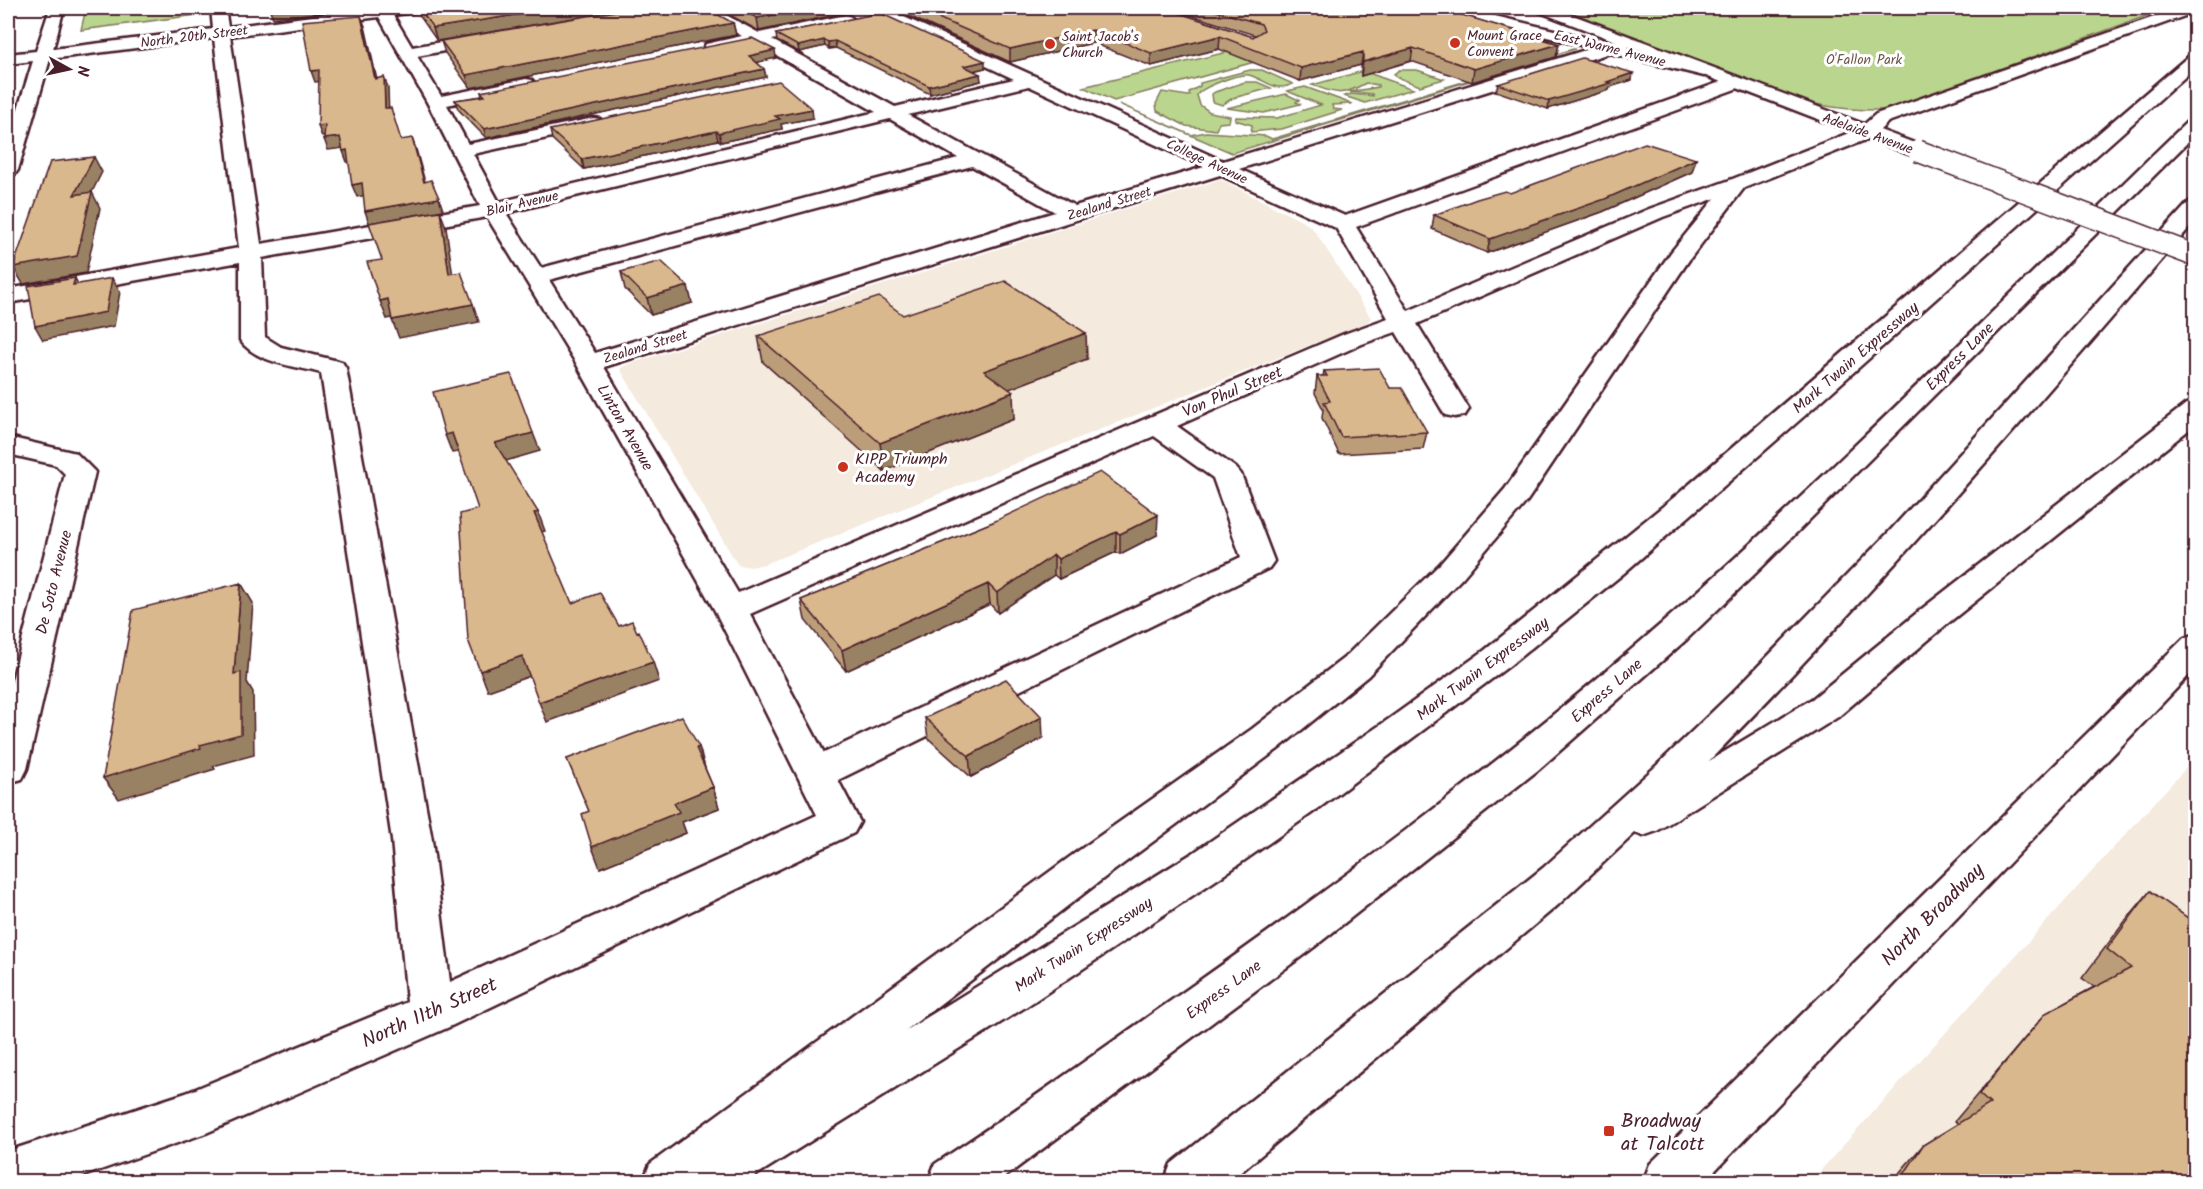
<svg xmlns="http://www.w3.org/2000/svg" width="2203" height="1189" viewBox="0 0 2203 1189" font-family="Kalam,sans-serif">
<rect width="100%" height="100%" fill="#fff"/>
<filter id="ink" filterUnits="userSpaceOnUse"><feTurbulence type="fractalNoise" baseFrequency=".0167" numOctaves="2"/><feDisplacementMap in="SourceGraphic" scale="12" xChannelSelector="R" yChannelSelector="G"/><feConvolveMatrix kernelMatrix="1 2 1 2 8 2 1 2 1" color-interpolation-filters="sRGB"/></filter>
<g filter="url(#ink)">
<path fill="#f4eadd" d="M1219 180 1226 182 1307 224 1314 230 1371 318 1367 322 765 564 751 567 738 565 620 369 626 365Z
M2195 758V1181H1811Z"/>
<path fill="#bad58d" stroke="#827a5c" stroke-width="1.5" d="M86 8H204V14L81 30Z
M1560 8H2168L1887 110C1858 110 1832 109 1804 101Z
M1252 46 1265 59 1114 101 1083 87Z
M1573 49H1575L1232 153 1119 104 1191 135 1206 132 1266 136 1272 139Z
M1250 70H1262L1293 84C1273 93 1267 80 1249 75 1239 73 1202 87 1197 95L1200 105 1210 112 1230 116 1229 122 1219 123 1216 130 1186 126 1157 111 1156 104 1162 92 1188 96 1190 95 1189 92 1200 86V83Z
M1399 70H1417L1444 79 1420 86 1396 77 1394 74Z
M1363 71 1413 89 1365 103 1344 96 1351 94 1373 96 1372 94 1350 92 1378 87V85L1366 83C1342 96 1340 95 1312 85Z
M1245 82H1257L1271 88 1233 98 1222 105 1213 102 1212 94 1215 92Z
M1305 87 1352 104 1332 105 1333 109 1342 110 1282 129 1251 132 1252 125 1235 120 1236 117 1277 118 1321 105 1287 91Z
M1286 94 1299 100 1296 102 1300 104 1264 113 1227 108Z"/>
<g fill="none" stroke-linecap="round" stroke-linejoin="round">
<defs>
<path id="minor" d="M50 8H64L53 49 213 29 211 8H225L228 27 374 8H423L421 11 393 15 412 47 488 34 494 36 496 39 494 42 417 56 441 96 526 79 532 80 535 84 532 88 526 89 447 105 468 144 594 118 600 119 603 123 600 127 594 128 473 154 499 202 876 112 755 43 712 52 706 50 704 47 706 44 742 36 698 11 696 8H713L759 33 846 15 851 17 854 20 851 23 772 40 895 107 1014 79 868 11 866 8H884L1223 161 1592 48 1440 11 1438 8H1461L1609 43 1629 37 1637 42 1627 48 1710 67 1712 71 1704 76 1610 53 1239 169 1345 216 1729 79H1741L1744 83 1741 87 1356 227 1408 311 1649 209 1730 180H1744L1747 184 1744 188 1663 217 1417 324 1469 409 1465 415 1455 417 1445 415 1396 332 1362 344 1177 426 1236 468 1241 474 1274 561 1269 568 838 780 860 822 854 833 447 1028 206 1133 66 1182H8V1151L186 1093 407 1002 392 840 321 373C296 366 256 363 240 340V262L8 303V289L239 248 214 38 50 59 18 170 15 174 8 176V140L33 61 8 64V54L36 51ZM379 17 427 102 480 206 261 244 230 36ZM1029 86 1204 167 1075 206 908 115ZM890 119 958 158 541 268 506 213ZM972 166 1055 212 595 353 549 280ZM1220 175 1336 228 1388 318 1344 334 738 593 604 367ZM487 217 576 363 714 609 817 815 450 982 432 840 346 368 342 362 281 347 265 337 262 258ZM1154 436 1213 478 1241 557 824 753 750 614Z
M8 437 76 453 95 472 27 769 22 779 8 783V696L65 474 56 465 8 454Z"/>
<path id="major" d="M1535 8H1554L1925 147 1928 151 1925 155H1911L1537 11Z
M2196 634V668L1704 1182H1643L1650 1164 2184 638Z"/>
<path id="highway" d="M2180 8H2196V12L1888 122 1873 137 1744 188 1689 260 1527 501 1463 577 1368 676 1278 749 1104 878 905 1031 1193 853 1389 719 1485 650 1677 495 2190 55 2196 53V67L1810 411 1624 573 1509 666 1319 808 1222 876 1024 1008 745 1182H643L650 1164 1074 854 1252 729 1344 658 1441 563 1505 489 1672 251 1730 180 1859 129 1876 114Z
M2196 118V134L1762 567 1687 639 1538 770 1314 947 998 1182H928L935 1164C1015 1112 1093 1055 1172 1000 1340 882 1505 760 1660 625 1844 464 2014 288 2190 119Z
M2196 200V220C2038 404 1879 588 1709 761L1812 699 1923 608 2186 404 2196 402V424L1947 624 1838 717 1657 831 1643 836 1635 833 1558 905 1229 1182H1164L1171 1164 1543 868 1654 768 1734 691 1889 532 2189 202Z"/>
</defs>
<use href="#minor" stroke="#4a1f2b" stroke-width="5"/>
<use href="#major" stroke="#4a1f2b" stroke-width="5"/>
<use href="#highway" stroke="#4a1f2b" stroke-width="5"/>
<use href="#minor" fill="#fff" fill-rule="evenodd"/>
<use href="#major" fill="#fff" fill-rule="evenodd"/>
<use href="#highway" fill="#fff" fill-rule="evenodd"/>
<defs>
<path id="major-bridge" d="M1918 151 2196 256"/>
</defs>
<use href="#major-bridge" stroke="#4a1f2b" stroke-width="24" stroke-linecap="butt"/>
<use href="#major-bridge" stroke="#fff" stroke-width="21"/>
</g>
<path fill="#bb9e79" stroke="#4a1f2b" stroke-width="1.5" d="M417 8H633L437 41 419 15Z
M717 8H865L864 9 759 31Z
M902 8H1163L1253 37 1255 35 1168 8H1439L1559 44 1556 57 1472 82 1411 61 1361 76V65L1300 81 1219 49 1151 66 1093 43 1010 62 902 13Z
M880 13 985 68 973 71 981 81 930 94 836 48 829 49 825 46 799 52 777 41 776 34Z
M733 23 736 35 470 88 445 53 441 41Z
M776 58 756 62 764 69 766 77 486 138 458 109 455 100 482 96 481 92Z
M1632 80 1610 87 1609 90 1548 109 1496 91 1498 84Z
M813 118 781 124 782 129 721 142 718 140 584 169 552 139 550 130Z
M1692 172 1602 212 1487 253 1432 229 1434 215 1510 193Z
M621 272 692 303 651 315 625 289Z
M903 315 1087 359 1008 389 1014 419 884 471 763 362 758 336Z
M1324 371 1390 388 1427 432 1423 449 1339 454 1322 418 1323 409 1315 393 1317 376H1323Z
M993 522 1157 535 1120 554 1116 552 1059 579 1054 575 998 613 990 604 846 671 805 620 801 600Z
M925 718 1043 738 971 777 928 738Z
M699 747 705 768 713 787 719 808 682 822 686 833 600 868 589 811 567 759Z
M2150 891 2196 924V1155L2194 1156 2196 1182H1894L1900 1172 1923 1145 1958 1124 1955 1121 2046 1013 2094 987 2082 978 2126 920Z"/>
<path fill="#998163" stroke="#4a1f2b" stroke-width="1.5" d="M8 8H15L8 20Z
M93 8H141L95 13Z
M269 8H331L332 11 273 18Z
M559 8H633L437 41 433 28Z
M813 8H865L864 9 759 31 757 18Z
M361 16 365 26 379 89 375 79Z
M733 23 736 35 470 88 466 75Z
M1093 30V43L1010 62V49Z
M1220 36 1219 49 1151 66V53Z
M824 40 825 46 799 52 798 46Z
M835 41 836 48 829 49 828 42Z
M1559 44 1556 57 1472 82 1474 69Z
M1413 48 1411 61 1361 76 1363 62Z
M775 50 776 58 750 64 749 56Z
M1363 52 1361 65 1300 81 1301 68Z
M985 61V68L964 73V66Z
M764 69 766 77 486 138 484 129Z
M319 70 323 81 315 82 311 71Z
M1633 73 1632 80 1610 87 1609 90 1548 109 1549 101Z
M980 74 981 81 930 94 929 86Z
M384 77 388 88 389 119 385 108Z
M812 109 813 118 781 124 782 129 721 142 719 133 775 116Z
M325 125 329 136 322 137 318 126Z
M716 131 718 140 584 169 582 159Z
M340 137 345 148 328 150 324 139Z
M412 138 416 149 428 193 424 182Z
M347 150 352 161 347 162 343 151Z
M94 157 102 172 83 210 74 195Z
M1696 159 1692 172 1602 212 1487 253 1490 239Z
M362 183 367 195 357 197 352 185Z
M92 192 100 208 86 273 23 284 13 267Z
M439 198 443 210 369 223 365 211Z
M440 211 446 227 455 291 449 274Z
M75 278 82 292 73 285Z
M112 278 120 292 114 326 43 340 35 326Z
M688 286 692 303 651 315 647 298Z
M388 299 395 317 387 319 380 301Z
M473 304 479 322 399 338 392 320Z
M1086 333 1087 359 986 398 984 371Z
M1013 392 1014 419 884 471 880 443Z
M452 433 459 452 452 453 445 435Z
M533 433 540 451 502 462 495 443Z
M538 512 545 531 541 532 534 513Z
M1158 515 1157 535 1120 554V534Z
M1116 532V552L1059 579 1058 559Z
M1054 555V575L998 613 997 593Z
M241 583 253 603 247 682 253 692 254 755 213 766 215 769 119 799 103 778 200 745 234 674Z
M988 584 990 604 846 671 842 650Z
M522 656 530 676 488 691 480 671Z
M653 662 659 681 547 722 539 702Z
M1042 717 1043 738 971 777 969 756Z
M699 747 705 768 702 769 696 748Z
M713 787 719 808 682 822 686 833 600 868 592 847 674 803Z"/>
<path fill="#dab88d" stroke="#4a1f2b" stroke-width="1.5" d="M419 8H559L433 28Z
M634 8H706L733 23 466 75 441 41Z
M737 8H813L757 18Z
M915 8H1163L1253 37 1264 30 1261 24 1206 8H1439L1559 44 1474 69 1413 48 1363 62V52L1301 68 1220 36 1151 53 1093 30 1010 49Z
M880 13 985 61 964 66 980 74 929 86 835 41 828 42 824 40 798 46 776 34Z
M361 16 375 79 384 77 385 108H391L401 140 412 138 424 182 431 180 439 198 365 211 362 183 352 185 347 150 343 151 340 137 324 139 325 125 318 126 319 70 311 71 302 21Z
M752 38 775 50 749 56 764 69 484 129 455 100 485 96 481 92Z
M1582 58 1633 73 1607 82 1611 83 1549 101 1498 84Z
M779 81 812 109 775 116 780 119 719 133 716 131 582 159 550 130Z
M1645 143 1696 159 1605 199 1490 239 1434 215 1477 199 1505 191 1510 193Z
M94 157 74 195 92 192 77 256 13 267 50 162Z
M440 211 449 274 461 272 473 304 392 320 388 299 380 301 367 262 382 260 369 223Z
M661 261 688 286 647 298 621 272Z
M75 278 73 285 112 278 106 312 35 326 28 286Z
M1005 281 1086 333 984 371 1013 392 880 443 758 336 879 297 903 315Z
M1379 368 1390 388H1402L1427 432 1341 437 1324 402 1330 401 1317 376H1327L1324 371Z
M511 374 533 433 495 443 538 512 534 513 572 603 600 593 619 626 632 621 637 632 639 631 653 662 539 702 522 656 480 671 468 640 460 514 478 509 452 433 445 435 433 392Z
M1100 472 1158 515 1120 534 1116 532 1058 559 1054 555 997 593 988 584 842 650 801 600 993 522Z
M241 583 234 674 241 672V734L200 745 201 748 103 778 133 610Z
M1006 679 1042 717 969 756 925 718Z
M682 716 699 747 696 748 713 787 674 803 679 812 592 847 582 814 589 811 567 759Z
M2150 891 2196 924V1154L2193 1155 2196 1157V1182H1899L1923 1145 1990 1104 1979 1094 2046 1013 2131 968 2107 949Z"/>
</g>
<g fill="#c8321e" stroke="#fff" stroke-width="2">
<circle cx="1455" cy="43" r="6"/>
<circle cx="1050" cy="44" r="6"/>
<circle cx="843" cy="467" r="6"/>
<rect x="1603" y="1125" width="12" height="12" rx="3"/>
</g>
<g text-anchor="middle" stroke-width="6" stroke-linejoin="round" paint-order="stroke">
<g font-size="14" fill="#4a1f2b" stroke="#fff" text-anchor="start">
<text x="1467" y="40">Mount Grace<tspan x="1467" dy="16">Convent</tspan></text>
<text x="1062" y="41">Saint Jacob's<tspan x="1062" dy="16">Church</tspan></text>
</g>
<g font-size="14" fill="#4a1f2b" stroke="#fff">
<text transform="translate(194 36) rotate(-7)" y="5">North 20th Street</text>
<text transform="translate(1610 48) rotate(14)" y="5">East Warne Avenue</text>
<text transform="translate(1868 133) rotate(20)" y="5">Adelaide Avenue</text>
<text transform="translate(1207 161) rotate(25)" y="5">College Avenue</text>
<text transform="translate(522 203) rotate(-13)" y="5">Blair Avenue</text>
<text transform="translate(1109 203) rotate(-17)" y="5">Zealand Street</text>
<text transform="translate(645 346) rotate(-17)" y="5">Zealand Street</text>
</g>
<g font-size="14" fill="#6c5648" stroke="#fff">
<text x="1864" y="64">O'Fallon Park</text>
</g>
<g font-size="16" fill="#4a1f2b" stroke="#fff">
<text transform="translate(1959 356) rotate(-45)" y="6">Express Lane</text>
<text transform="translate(1855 357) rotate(-41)" y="6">Mark Twain Expressway</text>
<text transform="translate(1232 391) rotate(-23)" y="6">Von Phul Street</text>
<text transform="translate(626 427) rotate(60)" y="6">Linton Avenue</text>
<text transform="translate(53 582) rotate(-76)" y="6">De Soto Avenue</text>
<text transform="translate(1482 668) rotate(-37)" y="6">Mark Twain Expressway</text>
<text transform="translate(1606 690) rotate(-41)" y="6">Express Lane</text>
<text transform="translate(1083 944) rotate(-33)" y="6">Mark Twain Expressway</text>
<text transform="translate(1223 989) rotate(-36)" y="6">Express Lane</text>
</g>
<g font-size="16" fill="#4a1f2b" stroke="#fff" text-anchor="start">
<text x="855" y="464">KIPP Triumph<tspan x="855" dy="18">Academy</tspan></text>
</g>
<g font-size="20" fill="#4a1f2b" stroke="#fff">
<text transform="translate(1932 914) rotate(-45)" y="7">North Broadway</text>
<text transform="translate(429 1012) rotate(-24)" y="7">North 11th Street</text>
</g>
<g font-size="20" fill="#4a1f2b" stroke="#fff" text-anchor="start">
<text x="1621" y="1127">Broadway<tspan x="1621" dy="23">at Talcott</tspan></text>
</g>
</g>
<rect width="2203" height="1189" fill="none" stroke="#fff" stroke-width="30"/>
<rect x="15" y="15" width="2173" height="1159" fill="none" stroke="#4a1f2b" stroke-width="2" filter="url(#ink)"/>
<g transform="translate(69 69) rotate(98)" stroke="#ffffff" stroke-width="4.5" paint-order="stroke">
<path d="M0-4.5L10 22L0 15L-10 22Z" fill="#4a1f2b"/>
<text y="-9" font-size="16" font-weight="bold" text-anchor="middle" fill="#4a1f2b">N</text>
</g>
</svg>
